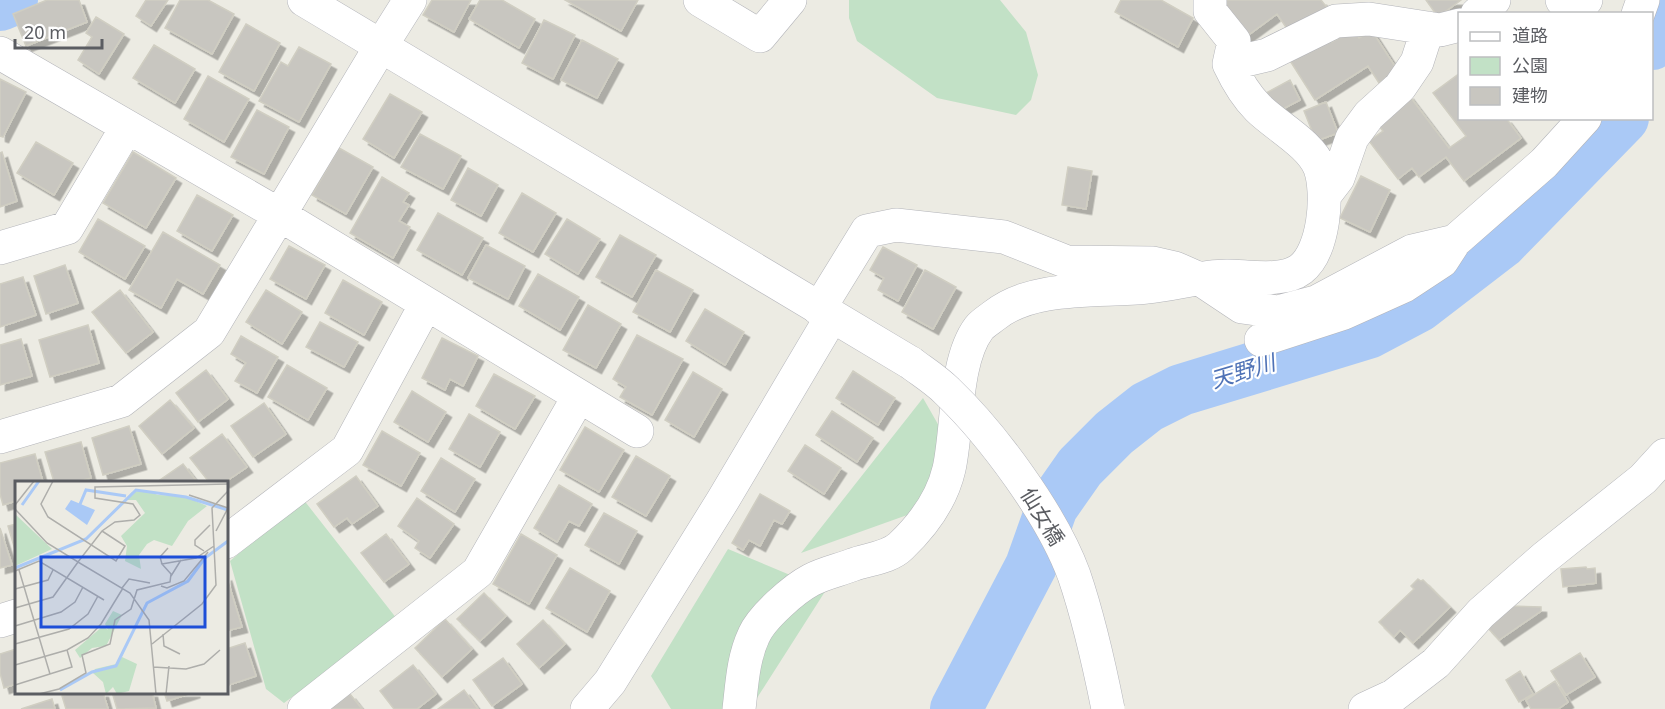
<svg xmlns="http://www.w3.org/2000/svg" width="1665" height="709" viewBox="0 0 1665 709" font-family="'Noto Sans','Noto Sans JP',sans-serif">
<defs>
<filter id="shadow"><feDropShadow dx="5.5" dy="5.5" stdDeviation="0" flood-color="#0004"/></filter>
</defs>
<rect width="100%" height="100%" fill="#ecebe3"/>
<path fill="#c2e1c6" d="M849 0H1000L1026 32 1038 75 1031 100 1016 115 937 98 857 41 849 18Z
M923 398 943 433 924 509 801 553Z
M303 499 397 619 284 703 266 689 230 561Z
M728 549 826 590 750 709H671L651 676Z"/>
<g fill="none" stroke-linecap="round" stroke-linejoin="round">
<path stroke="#aac9f6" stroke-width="52" d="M0 5 12 0
M1652 44 1665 9
M956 709 1031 566 1052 507 1080 467 1114 433 1147 407 1181 390 1368 333 1419 306 1501 243 1623 118"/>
</g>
<path fill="#c8c6c0" stroke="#d0cec2" stroke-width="1.5" filter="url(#shadow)" d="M47 0H79L87 22 26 46 13 14Z
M146 0H168L151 26 136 16Z
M180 0H208L234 14 212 54 165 28Z
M432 0H471L454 32 423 15Z
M480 0H502L535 19 519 48 469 19Z
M565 0H638L621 31Z
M1121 0H1161L1193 18 1178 47 1115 12Z
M1214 0H1321L1329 10 1292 36 1277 14 1243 39Z
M1426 0H1461L1438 17Z
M96 17 124 34 99 74 78 60 92 37 86 33Z
M544 20 575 35 553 79 522 63Z
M246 24 280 43 254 91 219 72Z
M1354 29 1359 38 1372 31 1398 71 1379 83 1368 66 1315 100 1287 56 1326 32 1332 42Z
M582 40 618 59 597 98 561 80Z
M154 45 195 69 175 103 133 78Z
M299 47 331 64 299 122 259 101 281 62 288 66Z
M1460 73V118H1506L1521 138 1464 181 1446 157 1419 177 1412 168 1398 179 1369 141 1383 131 1374 120 1408 94 1449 148 1466 136 1433 93Z
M208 76 249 99 224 142 184 119Z
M0 79 26 92 3 137 0 136Z
M1290 80 1300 100 1277 112 1266 93Z
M390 94 422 112 394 158 363 139Z
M1326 102 1338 133 1316 141 1304 111Z
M257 110 289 127 264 174 231 157Z
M420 134 461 156 443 189 401 167Z
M36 142 73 163 54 195 17 173Z
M339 148 373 167 346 214 312 195Z
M2 152 17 201 0 207V153Z
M133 152 176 178 146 228 103 203Z
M1068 167 1092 171 1086 209 1062 205Z
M468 168 498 185 481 216 451 200Z
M1361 176 1390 190 1370 232 1340 218Z
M382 177 409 193 403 202 409 205 399 221 410 227 393 258 350 233Z
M522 193 556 213 533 252 499 233Z
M197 195 233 215 212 251 177 231Z
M438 213 483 238 462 275 417 250Z
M98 219 145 246 125 279 79 252Z
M567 219 600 239 578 274 545 254Z
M163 232 220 265 203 294 177 279 161 308 129 290Z
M620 235 656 255 632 297 596 277Z
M486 245 525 266 508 299 468 278Z
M289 246 325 265 306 299 270 279Z
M883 247 917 265 898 301 878 290 884 278 870 270Z
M65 265 78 303 46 314 34 276Z
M656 270 693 290 670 332 633 312Z
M925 270 956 287 933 329 902 312Z
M538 274 579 297 560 330 519 306Z
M23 277 36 315 0 327V284Z
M343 280 382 302 364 335 325 313Z
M120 290 153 332 126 353 92 312Z
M266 290 302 312 282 344 246 322Z
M588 305 621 324 596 368 563 350Z
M705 309 744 332 725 365 686 341Z
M320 322 358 342 344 367 306 347Z
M88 325 99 363 50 377 39 340Z
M637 335 683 359 652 415 620 397 626 387 613 379Z
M241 336 278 357 257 393 235 381 246 363 231 354Z
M442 338 478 356 463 386 450 379 445 390 422 378Z
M21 339 32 376 0 385V345Z
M287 365 327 388 308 420 268 397Z
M206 370 228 399 198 422 176 393Z
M853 371 895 398 878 425 836 398Z
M693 372 722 389 694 437 665 420Z
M494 374 535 396 515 429 476 406Z
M412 391 446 412 428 442 394 422Z
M170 400 194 428 162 454 139 426Z
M264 403 286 434 253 457 231 426Z
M832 411 873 438 857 462 816 435Z
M469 414 500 432 480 467 449 449Z
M129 426 141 464 103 475 92 438Z
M585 427 624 450 599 492 560 470Z
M382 431 420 453 401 486 363 465Z
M222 434 247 467 225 482H209L190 458Z
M81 442 91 478 75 482H54L45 452Z
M805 445 841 468 824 494 788 471Z
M35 454 43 482H16V501L3 505 0 494V463Z
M636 456 670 476 646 516 612 497Z
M441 458 475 479 455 512 421 491Z
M183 464 197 482H157Z
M356 476 378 506 352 524 347 518 334 527 317 504Z
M559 485 592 504 579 526 569 521 557 542 534 528Z
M760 494 790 511 782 524 774 520 760 546 749 540 743 550 732 543Z
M417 498 454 524 430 558 415 548 419 541 398 526Z
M604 513 637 531 619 564 585 545Z
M16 524V553L8 526Z
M0 528 12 565 0 568Z
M386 534 409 564 384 582 361 553Z
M521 534 557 555 529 604 493 584Z
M1586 567 1587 569 1595 568 1596 583 1563 587 1561 569Z
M570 568 610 591 587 632 546 608Z
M226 575 242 627 226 631Z
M1418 579 1421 581 1423 580 1450 607 1413 643 1400 630 1394 637 1379 622 1414 589 1411 586Z
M484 593 506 616 480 641 457 619Z
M1509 606 1541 607V611L1499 640 1487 627Z
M445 619 472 649 442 677 415 648Z
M543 620 565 644 539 668 517 644Z
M245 643 256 676 226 686V649Z
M16 649V684L4 688 0 673V654Z
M1580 653 1595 677 1566 695 1551 671Z
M503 658 522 684 492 706 473 680Z
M413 665 436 694 417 709H394L380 691Z
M1520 671 1533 694 1519 702 1506 680Z
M1555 681 1568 702 1558 709H1531L1526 700Z
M464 690 478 709H438Z
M74 692H103L108 709H66L62 696Z
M112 692H152L156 708 117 709Z
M164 692H195L167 701Z
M350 694 362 709H330Z
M52 699 55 709H21Z"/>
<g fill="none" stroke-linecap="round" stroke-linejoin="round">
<defs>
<path id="street" d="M700 0 760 36 790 0
M1210 0V11L1234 41 1229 64
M1562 0 1582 4 1586 0
M1477 14 1494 0
M1638 14 1643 0
M0 53 280 215 637 431
M1325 195 1338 178 1352 138 1369 115 1400 87 1417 62 1428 28
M0 248 67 228 127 127
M819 309 867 231 896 225 1004 237 1067 262 1153 263 1175 268 1200 279 1242 307 1278 312 1316 302 1412 251 1455 241 1544 163 1585 118
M1261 340 1344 313 1404 286 1442 261 1455 241
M0 437 121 401 209 332 381 46
M226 542 347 450 426 304
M0 621 16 616
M304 709 478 572 579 396
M739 709C742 684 743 658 754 635 762 617 794 589 811 580 824 573 839 570 852 565 868 559 889 558 901 546 923 525 942 499 949 469 958 429 954 361 979 328 983 323 990 319 995 315 1034 284 1101 292 1147 287 1173 285 1200 276 1227 276 1248 276 1283 283 1301 269 1324 251 1329 194 1320 168 1311 144 1276 126 1258 108 1245 95 1237 81 1229 64L1267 55 1336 21 1369 19 1440 30 1460 25
M1365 709 1393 696 1436 663 1481 613 1544 558 1643 479 1665 455"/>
<path id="secondary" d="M304 0 911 363
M381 46 410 0
M587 709 610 682 723 500 832 316"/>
</defs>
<use href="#street" stroke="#b3b4b9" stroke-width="34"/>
<use href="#secondary" stroke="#b5b6bc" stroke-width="34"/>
<use href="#street" stroke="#fff" stroke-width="33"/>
<use href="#secondary" stroke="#fff" stroke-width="33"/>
<defs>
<path id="secondary-bridge" d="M911 363C923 372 936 380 947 391 993 435 1052 515 1074 575 1089 619 1099 664 1108 709"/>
</defs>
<use href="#secondary-bridge" stroke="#b5b6bc" stroke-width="34" stroke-linecap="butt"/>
<use href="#secondary-bridge" stroke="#fff" stroke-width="33"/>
</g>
<g text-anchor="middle" stroke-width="4.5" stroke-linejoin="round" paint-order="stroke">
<g font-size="21" fill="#5b5d62" stroke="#fff">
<text transform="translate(1042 517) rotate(59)" y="7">仙女橋</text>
</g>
<g font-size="22" font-style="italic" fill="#4f72b6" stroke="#fff">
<text transform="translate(1243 371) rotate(-17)" y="8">天野川</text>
</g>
</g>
<g transform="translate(15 481)">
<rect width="213" height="213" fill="#ecebe3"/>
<path d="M129 9 143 14 169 15 192 25 173 40 157 65 139 59 132 63 124 74 126 88 110 80 112 65 106 55 130 32 121 19H110L117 11ZM0 33 37 68 0 85ZM98 130 107 134 91 165 77 167 65 177 60 169 88 145 93 149 90 143ZM107 176 122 183 114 210 102 213 98 206 91 213 88 201 78 192 80 188 101 183Z" fill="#c2e1c6"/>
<path d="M56 19 80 29 72 44 50 28Z" fill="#aac9f6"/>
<path fill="none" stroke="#aac9f6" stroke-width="3" d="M7 24 24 0M63 28 71 9 111 15M0 87 71 58 121 9 171 16 213 29M45 209 77 191 101 185 132 122 173 100 190 77 213 60"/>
<path fill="none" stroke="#aeaeab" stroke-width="1.5" d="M38 0 26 23 33 36 101 80 110 65 87 50M174 14 213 27 201 50M0 24 19 0M0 28 32 62 63 81 87 50 100 41 119 39 125 34 118 23 80 17V6L213 3M189 70 180 64V59L195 44M147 83 145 76 153 67M4 89 35 193M0 90 24 80 89 119M156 95 166 79M146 105 152 107 169 100 193 71M107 107 114 98 135 102M0 108 33 99 38 89M0 127 38 116 63 81 115 112 134 139 141 213M0 145 46 131 60 121 68 106M148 153 149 165 165 173M0 163 54 148 73 133 83 115M137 163 187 123 201 104 197 27 213 10M0 184 52 169 73 157 86 143 108 107M138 186 171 188 189 183 205 169M0 204 57 186 52 169M24 213 44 208 71 192 67 174 95 163 100 139 116 128 122 109 155 101 156 93 147 83 181 77 199 65M151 213 154 185"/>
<path fill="#1d4ed8" fill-opacity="0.15" stroke="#1d4ed8" stroke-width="3" d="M26 76H190V146H26Z"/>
<rect width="213" height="213" fill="none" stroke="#5b5d62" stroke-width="3"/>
</g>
<rect x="1458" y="12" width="195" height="108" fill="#ffffff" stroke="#bdbec0" stroke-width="1.5"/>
<rect x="1470" y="32" width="30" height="9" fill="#ffffff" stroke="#bdbec0" stroke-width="1.5"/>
<text x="1512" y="42" font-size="18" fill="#5b5d62">道路</text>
<rect x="1470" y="57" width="30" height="18" fill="#c2e1c6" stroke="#bdbec0" stroke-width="1.5"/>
<text x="1512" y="72" font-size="18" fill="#5b5d62">公園</text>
<rect x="1470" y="87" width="30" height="18" fill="#c8c6c0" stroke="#bdbec0" stroke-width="1.5"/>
<text x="1512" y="102" font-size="18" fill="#5b5d62">建物</text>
<path d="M15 39v9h87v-9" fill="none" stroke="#5b5d62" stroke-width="3"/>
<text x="24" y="39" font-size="18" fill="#5b5d62" stroke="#ffffff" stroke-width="4.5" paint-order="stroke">20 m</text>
</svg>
